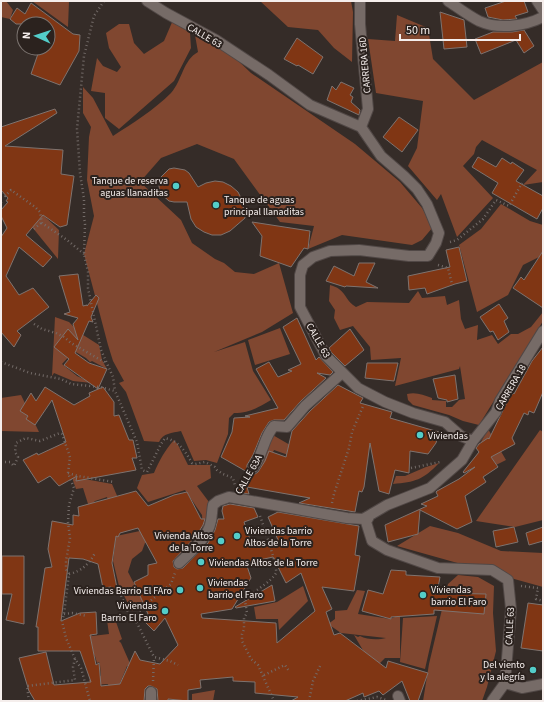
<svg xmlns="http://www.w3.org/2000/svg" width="544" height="702" viewBox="0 0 544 702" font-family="'Source Sans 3',sans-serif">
<rect width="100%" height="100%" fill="#352c28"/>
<path fill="#804730" d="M1 1H6L13 10 10 19 1 17Z
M32 1H69L68 27Z
M260 1H351L353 12 352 62 334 48 318 30 288 27Z
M397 15 428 28 433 59 474 100 543 62V182L523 185 537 170 482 140 476 147 474 154 463 166 493 198 457 237 441 194 437 200 408 166 417 148 423 101 376 93 368 39 395 41Z
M173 20 178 22 190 33 191 48 174 81 119 129 105 118V93L91 91 97 58 103 66 117 72 121 67 109 48 106 33 119 24H129L134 43 144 54 164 41Z
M195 35 215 42 230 53 251 73 355 144 400 182 422 208 433 227 422 240 412 245 342 235 308 249 314 226 280 222 234 159 197 144 161 158 140 182 181 220 192 243 215 259 224 263 235 272 254 274 279 263 293 313 262 332 214 352 245 342 253 371 271 400C257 408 250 413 234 413L229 418 228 434 217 463 206 460 194 461 181 431C172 433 163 433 159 442L144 441 126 392 119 383 124 381 113 361 108 345 84 254 94 216 87 180 89 137 91 127 83 113V87L93 98 113 136C133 123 154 110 171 93 182 81 183 60 198 52Z
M501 204 530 221 543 225V251L539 257 523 265 508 295 477 312 459 245 481 229Z
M40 212 59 230 58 259 28 222Z
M330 285C333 286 337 287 339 289 347 295 346 301 356 307L367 302 409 303 418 291 422 298 445 296 447 305 459 300 461 319 465 329 478 325 477 340 492 335 498 344 511 334H518L531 327 543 312V321L479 425 463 421 449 415 413 405 408 400 407 394C417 392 423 395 432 398V400L446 401V407H452L459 400 465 399 460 366 459 369 395 386 401 358 371 360 370 347 353 326 340 330 334 318 335 310 329 301Z
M55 317 69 322 80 333 99 345 102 360 107 369 92 361 90 362 86 358 74 351 62 364 77 376 92 383 73 381 54 373 52 376Z
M280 328 290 354 255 365 248 340Z
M21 395 39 432 1 431V398Z
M488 429 506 460 496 465 481 442Z
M540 430 543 432V520L515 527 476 521Z
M271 434 297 449 294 457 274 450 266 467H258Z
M174 440 178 445 188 465H210L211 478 197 486 212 506 203 532 202 515 185 490 148 502 137 488 142 475 154 473C159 461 165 450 174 440Z
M439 463C423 480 415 482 393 484L396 476H405L426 467Z
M71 475 79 478 112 484 118 498 109 504 107 497 95 501 89 507 83 488 76 489Z
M430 526 458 533 501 551 543 553V587L397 546Z
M140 531 150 542 145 543 142 551 132 559 128 572 143 601 132 611 119 586 113 561 116 536Z
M458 575 478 577 494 586 493 613 496 651 487 687 482 701H423L429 664 448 584Z
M303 586 308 601 279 630 278 619H256L254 607 277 602Z
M357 590 365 591 358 614 390 619 400 615V658H385L379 664 364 652 354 635 358 637 360 636C367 640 379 640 386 638L341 633 328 624 335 619V611L347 610Z
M437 616 425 669 400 662 403 618Z
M115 619 122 639 119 641 121 643 132 668 127 666 118 688 110 694 108 684 91 685 89 680 101 676 100 665 99 662 97 663 95 656 83 638 90 633 92 636 109 634 107 620Z
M215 690 213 701H192V694Z"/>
<path fill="#803614" stroke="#7e736f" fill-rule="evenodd" d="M506 1H524L528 12 515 16 517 19 503 20 488 17 485 8Z
M31 3 73 34 80 35 79 51 60 85 31 74 40 48H48V24H16L10 19 17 8 25 14Z
M440 12 464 20 467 47 444 49Z
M524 30 534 46 524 53 516 40 481 54 475 39 493 32H512Z
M297 38 323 57 313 74 298 65 297 66 284 59Z
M341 82 354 88 350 95 353 97 351 102 360 110 359 115 327 100 332 86 336 90Z
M55 109 57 113 5 146 63 150 61 174 74 176 67 225 60 227 43 215 26 235 52 257 43 267 19 247 6 276 19 295 33 288 49 307 17 331 21 335 14 347 1 332V237L7 228 1 216V210L8 202 6 201 8 198 1 190V127Z
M399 117 418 130 402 152 383 137Z
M478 157 496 167 502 158 511 164 512 162 524 170 516 181 543 196V208L537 219 492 193 498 183 472 167Z
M174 168 185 170 189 173 198 187 206 183 215 181 223 182 231 186 238 192 242 200 245 218 230 231 221 235H212L204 232 196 227 191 219 187 202H174L169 201 160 193 159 187 161 177 169 169Z
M252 222 310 231 308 249 304 248 291 267 260 256 262 236Z
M459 247 467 281 455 284 427 294 425 288 409 290 408 276 450 267 446 250Z
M543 251V308L513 288 521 277 524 280Z
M359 263H375L366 282 378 288 346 286 345 287 326 281 334 266 354 276Z
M78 274 83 306 87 305V306L96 295 99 298 91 317 93 322 89 321 75 353 89 363 107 369 98 389 64 365 69 359 54 347 68 329 78 340 73 324 78 318 64 314 70 312 59 276Z
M499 304 508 318 504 321 509 332 498 340 493 331 490 332 480 317Z
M297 318 316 360 319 357 333 372 330 375 317 373 326 378 301 401 284 420H274L269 422 262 433 253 455 247 465V468L249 473 221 457 232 432 234 418 250 417 245 416 278 408 256 369 269 362 278 377 292 371 288 370 301 364 283 327Z
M350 329 364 350 345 366 331 352 329 348Z
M543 347V392L534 413 529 411 528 415 524 413 512 438 515 444 491 457 498 467 483 477 486 482 465 496 472 522 457 529 420 510 418 534 388 542 385 525 427 506 421 504 438 496 436 492 437 491 459 479 475 467 464 473 463 472 479 452 476 448 479 444 488 438 489 439 506 404 513 393 514 394 532 361Z
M367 363H398L394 381 365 378Z
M455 375 458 399 447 402V400L438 398 433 379Z
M338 385 363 398 360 403 392 412 390 418 439 432 436 443 428 454 410 451 409 473 395 470 389 494 379 491 370 443 364 487 362 492 359 491 355 512 299 503 310 498 247 487 249 494 236 492 253 475 252 474H255L258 472 265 461 269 451 286 457 292 431 310 411Z
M45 387 74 405 90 396 89 393 103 387 114 402V416L119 415 129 440H133L137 458H132L136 470 76 481 77 476 59 486 50 476 38 483 23 460 37 453 38 455 66 442 52 400 35 425 26 419 28 416 20 411 31 393 36 401Z
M136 491 148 506 174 495 187 492 201 519H205L203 525 197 535 173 561 174 567 177 569 183 568 208 543 215 530 218 519H224L222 511 223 506 230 504 254 508 258 517 244 522 252 545 278 540 268 517 278 512 359 526 355 555 360 556 354 591 322 587 332 609 326 612 334 635 340 633 386 668 388 661 428 673 418 701H410L402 681 383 695 379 691 364 697 363 693 345 701H291L298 697 255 693V682L233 681V677L200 680 201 688 188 690V701L168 699V701H158L157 689 151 686H148L145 689 144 701H35L29 691 19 658 46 652 54 685 91 682 80 651H38V627H36L45 568 52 567 48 549 52 521 73 525V515L79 516 78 507ZM138 528 157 563 148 565V575L134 582 148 614 143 620 154 631 165 618 178 645 160 664 140 660 135 651 120 684 101 686 99 663 96 665 90 635 97 634 96 612 80 613 61 621 69 558 83 559 98 564 103 588 111 587 118 593 112 563 116 536 118 537 120 533ZM273 557 286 583 301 573 315 611 277 643 276 623 202 618 201 614 232 609 251 578 246 563Z
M514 527 518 542 496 547 493 531Z
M543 527V541L529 545 526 533Z
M2 556H24V624L6 620 12 594H2Z
M391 570 406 571V575L440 577 437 593 486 594 484 614 434 610V614L391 617V619L362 611 368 590 383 594Z
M272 585 275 601 236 608 235 607Z
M528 603 543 605V651L521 648Z"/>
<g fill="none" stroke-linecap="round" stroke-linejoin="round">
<defs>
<path id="minor" d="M147 1 166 13 216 40 269 75 310 105 361 127 381 156 404 176 417 189 427 204 439 233 436 243 428 256H409L359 250 330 251 313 257 303 265 300 275V307L326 356 358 388 385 402 413 413 445 422 461 436 473 441 462 460 430 488 387 505 370 515 366 522 372 541 387 550 438 568 492 570 508 580 511 609 505 683 492 701
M360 1V24L368 109 361 127
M448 1C457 7 469 16 479 21 499 30 525 26 543 17
M537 1 543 10
M473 441 496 412 500 401 543 331
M253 468C263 456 263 438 274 426L287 427 305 406 342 373
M179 563C191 552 208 538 211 521 212 516 212 510 213 505L218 501 229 497 347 518 363 519 370 515
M505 683 522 688 543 684
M151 692V701
M398 696 400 701"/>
</defs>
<use href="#minor" stroke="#514846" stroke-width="12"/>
<path stroke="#736b68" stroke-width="2.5" stroke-dasharray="1 3" stroke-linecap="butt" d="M104 1 94 16 84 56 77 129 80 173 84 199V217L85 224 84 254 88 272V288L101 350 113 377 115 391
M1 194 5 196 11 190 35 207 40 212 42 223 67 240 84 254
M1 202V203
M34 229 41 223
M450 242 457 240 483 219 496 200 509 206 522 183
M438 265 448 268 452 284
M34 324 42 329 56 333 64 337 71 343 106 363
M1 362 30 373 61 379 71 384 100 387 115 391 137 442 142 470 147 472 161 444 165 438C179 441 185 451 192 463L195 464 205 462 215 467 217 470 223 474 233 478 235 486
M1 462H10L14 466 18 457 15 452 16 443 26 438 40 441 60 433 62 434 70 457 68 473 74 488 69 505 68 522 70 538 66 561V569L69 574 64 614 62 621 66 638 75 659 81 668 90 701
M411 468 440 462
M68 473 78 476 114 482
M240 487 246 478
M332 503 334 494 349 448 352 432 364 404
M260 516C263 524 278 568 276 573 272 581 255 591 247 597L245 601 247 613 244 618V629L242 634V641L251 659 258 665 274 701
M69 574C82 571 89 564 95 553
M521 586 538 588 536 599 543 601
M112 589 120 593 129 614 133 615 154 657 170 661 178 665
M64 614 72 613 87 616
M133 615H136L149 602 171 584 175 573
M264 675 285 665 289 671
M153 681 154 657
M29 701 27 686 75 680 73 667 75 659
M309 701 313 681 320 666
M357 701 377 697 386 700"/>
<use href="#minor" stroke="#766b67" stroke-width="10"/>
</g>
<g fill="#53cdc9" stroke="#2b221e" stroke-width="1.5">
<circle cx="176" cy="186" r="4"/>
<circle cx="216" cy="205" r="4"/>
<circle cx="420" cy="435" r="4"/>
<circle cx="237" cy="536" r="4"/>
<circle cx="221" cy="541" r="4"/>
<circle cx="201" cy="562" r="4"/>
<circle cx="200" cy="588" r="4"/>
<circle cx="180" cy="590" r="4"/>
<circle cx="423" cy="595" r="4"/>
<circle cx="165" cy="611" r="4"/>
<circle cx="533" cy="670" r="4"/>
</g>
<g text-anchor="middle" stroke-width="4" stroke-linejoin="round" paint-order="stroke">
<g font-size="10" fill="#f5eeec" stroke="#2b221e">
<text transform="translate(205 35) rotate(30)" y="4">CALLE 63</text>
<text transform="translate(364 65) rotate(-95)" y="4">CARRERA 16D</text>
<text transform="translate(319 340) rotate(60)" y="4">CALLE 63</text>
<text transform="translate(510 387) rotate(-60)" y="4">CARRERA 18</text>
<text transform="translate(248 474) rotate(-60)" y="4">CALLE 63A</text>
<text transform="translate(509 626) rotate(-87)" y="4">CALLE 63</text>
</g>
<g font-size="10" fill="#f5eeec" stroke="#2b221e" text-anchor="start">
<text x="168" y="184" text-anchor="end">Tanque de reserva<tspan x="168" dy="12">aguas llanaditas</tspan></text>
<text x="224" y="203">Tanque de aguas<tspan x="224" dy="12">principal llanaditas</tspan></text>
<text x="428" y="439">Viviendas</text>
<text x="245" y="534">Viviendas barrio<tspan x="245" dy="12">Altos de la Torre</tspan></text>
<text x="213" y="539" text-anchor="end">Vivienda Altos<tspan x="213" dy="12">de la Torre</tspan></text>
<text x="209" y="566">Viviendas Altos de la Torre</text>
<text x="208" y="586">Viviendas<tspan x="208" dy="12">barrio el Faro</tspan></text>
<text x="431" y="593">Viviendas<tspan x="431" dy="12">barrio El Faro</tspan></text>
<text x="172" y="594" text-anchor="end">Viviendas Barrio El FAro</text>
<text x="157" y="609" text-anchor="end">Viviendas<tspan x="157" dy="12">Barrio El Faro</tspan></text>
<text x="525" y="668" text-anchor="end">Del viento<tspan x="525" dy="12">y la alegría</tspan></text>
</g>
</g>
<rect width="544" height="702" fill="none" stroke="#f5eeec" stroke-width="4"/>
<g transform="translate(36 36) rotate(273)"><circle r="19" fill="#2b221e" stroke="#7c7470"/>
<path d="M0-3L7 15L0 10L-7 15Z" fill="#53cdc9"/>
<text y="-6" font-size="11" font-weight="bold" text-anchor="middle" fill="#f5eeec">N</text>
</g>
<path d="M400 34v6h120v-6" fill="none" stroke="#f5eeec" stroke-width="2"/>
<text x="406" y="34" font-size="12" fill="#f5eeec" stroke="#2b221e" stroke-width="3" paint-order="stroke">50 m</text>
</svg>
